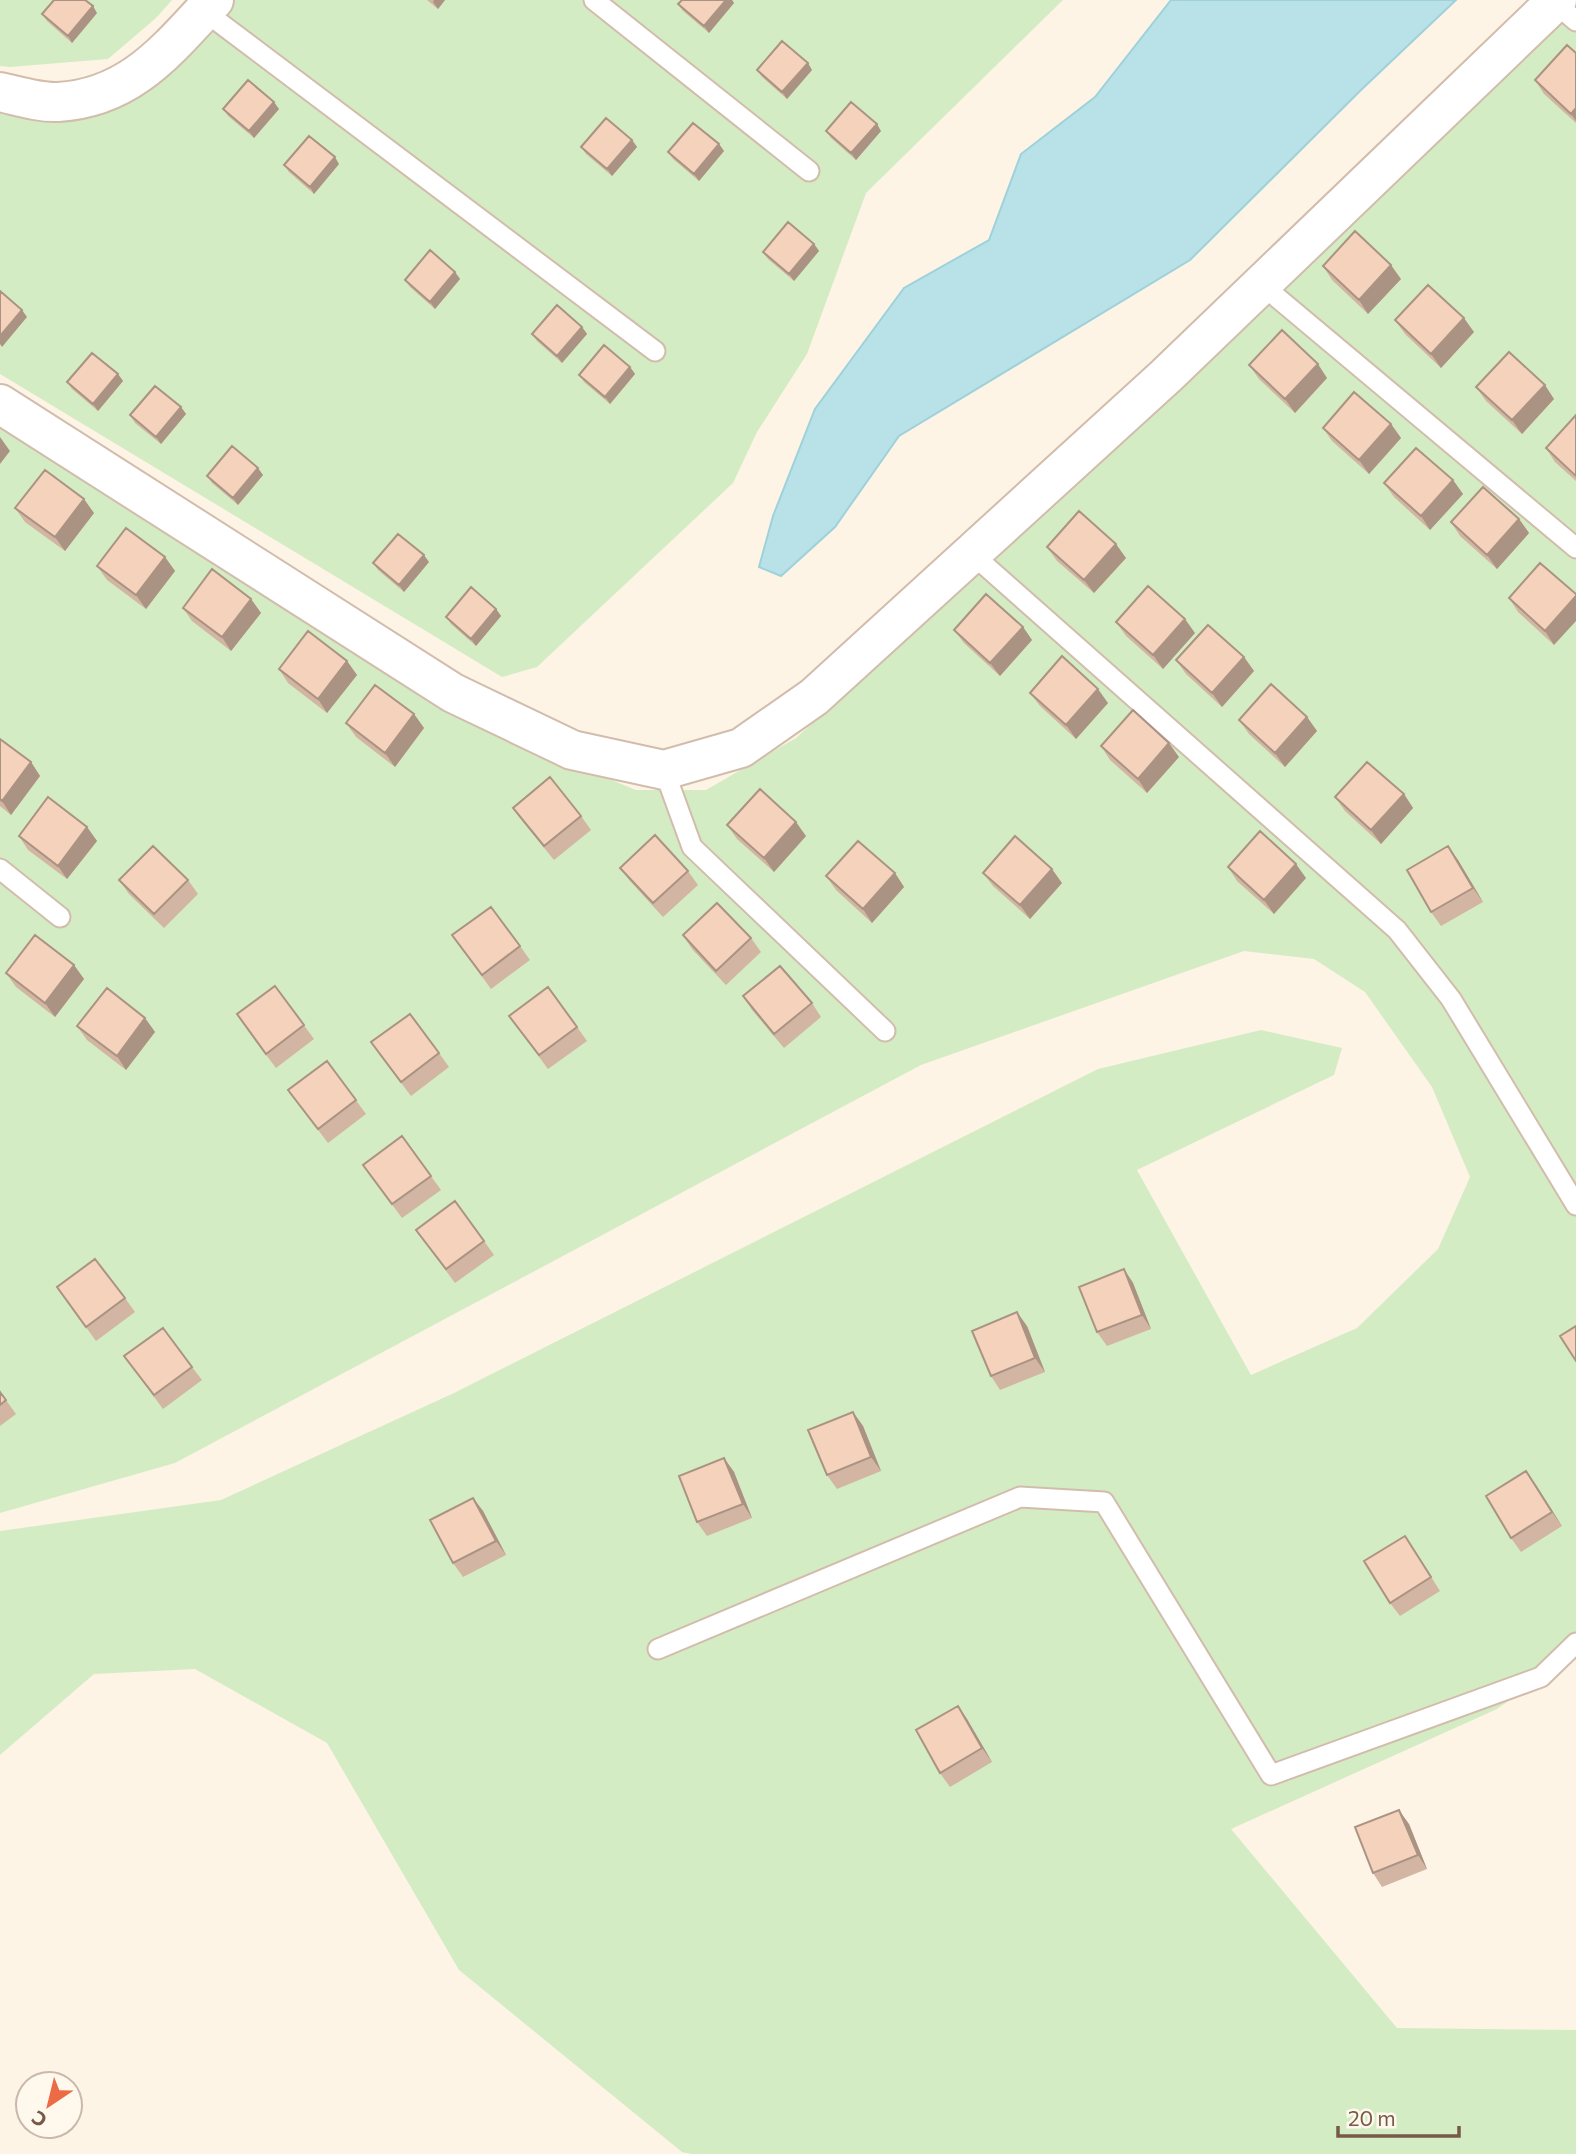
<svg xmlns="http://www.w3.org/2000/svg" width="1576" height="2154" viewBox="0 0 1576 2154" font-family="Commissioner,sans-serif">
<rect width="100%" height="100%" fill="#fdf4e6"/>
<path fill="#d4ecc3" d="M0 0H172L156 18 108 59 10 67 0 66Z
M227 0H1063L866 193 807 354 757 432 733 483 537 667 502 677 0 374V111L18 116 75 121 137 95Z
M1576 11V1652L1497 1709 1231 1829 1397 2028 1576 2030V2154H692L682 2152 459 1970 327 1743 195 1669 94 1674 0 1755V1531L221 1500 454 1393 1098 1069 1261 1030 1342 1048 1334 1075 1137 1170 1251 1375 1357 1328 1438 1249 1470 1177 1432 1087 1365 992 1314 959 1244 951 921 1065 175 1463 0 1513V419L528 746 636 790H706L796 738 1069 486 1489 85Z"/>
<path fill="#b9e2e8" stroke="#9ed1da" stroke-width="2" d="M1171 0H1456L1361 90 1190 260 899 436 835 527 781 576 759 567 773 516 815 409 904 288 989 240 1021 154 1095 97Z"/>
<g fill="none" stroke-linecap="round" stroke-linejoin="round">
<defs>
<path id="service" d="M594 0 809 171
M1554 2 1576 21
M204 11 655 351
M1261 284 1576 548
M971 553 1397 930 1451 999 1576 1205
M664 770 692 847 885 1031
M0 869 60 917
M658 1649 1020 1497 1104 1502 1271 1775 1541 1677 1576 1643"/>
<path id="minor" d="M0 92C18 96 40 103 58 102 131 98 168 49 214 0
M0 404 453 693 572 750 664 770 741 748 814 697 1166 376 1557 0"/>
</defs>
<use href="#service" stroke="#d2bdad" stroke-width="23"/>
<use href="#minor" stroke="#d2bdad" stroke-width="42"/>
<use href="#service" stroke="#fff" stroke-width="19"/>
<use href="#minor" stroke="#fff" stroke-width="38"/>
</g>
<path fill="#d2b5a2" d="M427 0H445L438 9Z
M682 0H732L734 3 709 33 683 11 678 4Z
M97 13 72 43 47 21 42 14Z
M1576 53V123L1544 94 1535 80Z
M757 70H812L787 99 762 77Z
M223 109H279L254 138 228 116Z
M826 131H881L856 160 831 138Z
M632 140 637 147 612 176 586 154 581 147Z
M719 144 724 151 699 181 673 159 668 152Z
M339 164 314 194 289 172 284 165Z
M814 244 819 251 794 281 768 259 763 252Z
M1323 266 1401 279 1368 314 1332 280Z
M455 272 460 279 435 309 410 287 405 280Z
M1395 320 1474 332 1441 368 1405 334Z
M582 327 587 334 562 363 537 341 532 334Z
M1249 365 1327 378 1295 413 1259 379Z
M630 367 635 374 610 404 584 382 579 375Z
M118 374 123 381 98 411 72 389 67 382Z
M1476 387 1554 399 1522 434 1486 401Z
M181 407 186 414 161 444 135 423 130 415Z
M1576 415V481L1555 462 1546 448Z
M1391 424 1401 438 1369 474 1332 441 1323 428Z
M263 475 238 505 212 483 207 476Z
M1453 480 1463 494 1430 530 1394 497 1384 483Z
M15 508 94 513 65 551 25 522Z
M1519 519 1529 533 1497 569 1460 536 1451 522Z
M1047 547 1126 558 1094 593 1057 561Z
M165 557 175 571 146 609 107 580 97 566Z
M429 562 404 592 378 570 373 563Z
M1540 563 1554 645 1518 612 1509 598Z
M251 599 261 613 231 651 192 621 183 608Z
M496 609 501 616 476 646 451 624 446 617Z
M1116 622 1195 633 1163 669 1126 636Z
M1023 627 1032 640 1000 676 964 643 954 630Z
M1244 657 1254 671 1222 707 1186 674 1176 660Z
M347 661 357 675 327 713 288 683 279 669Z
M1030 693 1108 703 1076 739 1040 706Z
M414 714 424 728 395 767 356 737 346 723Z
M1307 717 1317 731 1285 767 1249 734 1239 720Z
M0 739 31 762 40 776 11 815 0 806Z
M1101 746 1179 757 1147 793 1110 760Z
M1404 794 1413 808 1381 844 1345 811 1335 797Z
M513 808 581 816 591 830 554 860 523 822Z
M727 825 806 836 774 872 737 839Z
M87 827 97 841 67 879 28 850 19 836Z
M1448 846 1458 860 1483 902 1441 926 1431 912Z
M1228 867 1306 878 1274 914 1237 881Z
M620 868 688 871 698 885 663 917 630 881Z
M895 873 904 887 872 923 836 890 826 876Z
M983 873 1062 883 1030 919 993 886Z
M119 880H188L198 894 164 928 129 894Z
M452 935 520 946 530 960 491 989Z
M683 935 751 938 761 952 726 985 692 949Z
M74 965 84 979 55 1017 16 987 6 973Z
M275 986 314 1039 276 1068 246 1028Z
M743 996 812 1003 821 1017 784 1048 752 1010Z
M509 1016 577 1027 587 1041 548 1069Z
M145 1018 155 1032 126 1070 87 1040 77 1026Z
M439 1053 449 1067 411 1096 381 1056Z
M327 1061 366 1114 328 1143 288 1090Z
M402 1136 441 1190 402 1218 363 1165Z
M416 1230 484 1241 494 1255 455 1283Z
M1124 1269 1133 1283 1151 1329 1107 1346 1097 1332Z
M57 1287 125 1298 135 1312 96 1341Z
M1027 1326 1045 1372 1000 1390 991 1376Z
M124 1356 192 1367 202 1380 163 1409Z
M0 1392 16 1414 0 1426Z
M853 1412 863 1426 881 1471 837 1489 827 1475Z
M724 1458 734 1472 752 1518 707 1536 697 1522Z
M1526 1471 1562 1526 1521 1552 1511 1538Z
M473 1498 483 1511 506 1555 463 1577 453 1563Z
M1414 1550 1440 1591 1400 1616 1390 1603Z
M958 1706 967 1719 992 1762 950 1787 940 1773Z
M1409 1824 1427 1869 1382 1887 1373 1873Z"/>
<path fill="#ab9384" d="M434 0H445L438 9 433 2Z
M726 0H732L734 3 709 33 704 26Z
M93 6 97 13 72 43 68 36Z
M808 63 812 70 787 99 782 92Z
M274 102 279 109 254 138 249 131Z
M1576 108V121L1571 114Z
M877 124 881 131 856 160 851 153Z
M632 140 637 147 612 176 607 169Z
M719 144 724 151 699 181 694 174Z
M335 157 339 164 314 194 310 187Z
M814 244 819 251 794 281 789 274Z
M1391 265 1401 279 1368 314 1359 300Z
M455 272 460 279 435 309 430 302Z
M22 310 27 317 2 347 0 344V336Z
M1464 318 1474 332 1441 368 1431 354Z
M582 327 587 334 562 363 557 356Z
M1318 364 1327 378 1295 413 1285 399Z
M630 367 635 374 610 404 605 397Z
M118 374 123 381 98 411 93 404Z
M1545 385 1554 399 1522 434 1512 420Z
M181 407 186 414 161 444 156 437Z
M1391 424 1401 438 1369 474 1359 460Z
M0 437 10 451 0 464Z
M258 468 263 475 238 505 233 498Z
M1453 480 1463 494 1430 530 1421 516Z
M84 499 94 513 65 551 55 537Z
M1519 519 1529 533 1497 569 1487 555Z
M1116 544 1126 558 1094 593 1084 580Z
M424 555 429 562 404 592 399 585Z
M165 557 175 571 146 609 136 595Z
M1576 596V621L1554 645 1545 631Z
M251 599 261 613 231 651 222 637Z
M496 609 501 616 476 646 471 639Z
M1185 619 1195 633 1163 669 1153 655Z
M1023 627 1032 640 1000 676 990 663Z
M1244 657 1254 671 1222 707 1212 693Z
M347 661 357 675 327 713 318 699Z
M1098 689 1108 703 1076 739 1066 725Z
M414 714 424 728 395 767 385 753Z
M1307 717 1317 731 1285 767 1275 753Z
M1169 743 1179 757 1147 793 1138 779Z
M31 762 40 776 11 815 2 801Z
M1404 794 1413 808 1381 844 1371 830Z
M796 822 806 836 774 872 764 858Z
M87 827 97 841 67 879 58 866Z
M1448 846 1458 860 1483 902 1473 888Z
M1296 864 1306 878 1274 914 1264 900Z
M1052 869 1062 883 1030 919 1020 905Z
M895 873 904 887 872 923 863 909Z
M74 965 84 979 55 1017 45 1003Z
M145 1018 155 1032 126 1070 117 1056Z
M1124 1269 1133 1283 1151 1329 1142 1315Z
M1017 1312 1027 1326 1045 1372 1035 1358Z
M853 1412 863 1426 881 1471 871 1457Z
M724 1458 734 1472 752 1518 743 1504Z
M1526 1471 1536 1485 1562 1526 1552 1512Z
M473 1498 483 1511 506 1555 496 1541Z
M958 1706 967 1719 992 1762 982 1748Z
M1399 1810 1409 1824 1427 1869 1418 1855Z"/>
<path fill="#f4d2bc" stroke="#ab9384" stroke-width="2" d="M54 0H85L93 6 68 36 42 14Z
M682 0H726L704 26 678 4Z
M782 41 808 63 782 92 757 70Z
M1567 45 1576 53V108L1571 114 1535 80Z
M248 80 274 102 249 131 223 109Z
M851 102 877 124 851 153 826 131Z
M606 118 632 140 607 169 581 147Z
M693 123 719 144 694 174 668 152Z
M309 136 335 157 310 187 284 165Z
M788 222 814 244 789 274 763 252Z
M1355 231 1391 265 1359 300 1323 266Z
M430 250 455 272 430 302 405 280Z
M1428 285 1464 318 1431 354 1395 320Z
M0 291 22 310 0 336Z
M557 305 582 327 557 356 532 334Z
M1282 330 1318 364 1285 399 1249 365Z
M604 345 630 367 605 397 579 375Z
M1509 352 1545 385 1512 420 1476 387Z
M92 353 118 374 93 404 67 382Z
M155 386 181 407 156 437 130 415Z
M1354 392 1391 424 1359 460 1323 428Z
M1576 415V476L1546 448Z
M232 446 258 468 233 498 207 476Z
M1416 448 1453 480 1421 516 1384 483Z
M45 470 84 499 55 537 15 508Z
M1483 487 1519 519 1487 555 1451 522Z
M1079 511 1116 544 1084 580 1047 547Z
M126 528 165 557 136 595 97 566Z
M398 534 424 555 399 585 373 563Z
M1540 563 1576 594V596L1545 631 1509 598Z
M212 569 251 599 222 637 183 608Z
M1148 586 1185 619 1153 655 1116 622Z
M471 587 496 609 471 639 446 617Z
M986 594 1023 627 990 663 954 630Z
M1208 625 1244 657 1212 693 1176 660Z
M308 631 347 661 318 699 279 669Z
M1062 656 1098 689 1066 725 1030 693Z
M1271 684 1307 717 1275 753 1239 720Z
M375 685 414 714 385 753 346 723Z
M1133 710 1169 743 1138 779 1101 746Z
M0 739 31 762 2 801 0 799Z
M1367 762 1404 794 1371 830 1335 797Z
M550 777 581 816 544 846 513 808Z
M760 789 796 822 764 858 727 825Z
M48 797 87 827 58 866 19 836Z
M1260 831 1296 864 1264 900 1228 867Z
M655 835 688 871 653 903 620 868Z
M1015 836 1052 869 1020 905 983 873Z
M858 841 895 873 863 909 826 876Z
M153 846 188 880 154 914 119 880Z
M1448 846 1473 888 1431 912 1407 870Z
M717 903 751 938 716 971 683 935Z
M491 907 520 946 482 975 452 935Z
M35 935 74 965 45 1003 6 973Z
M780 966 812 1003 774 1034 743 996Z
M275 986 304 1025 266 1054 237 1014Z
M548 987 577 1027 539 1055 509 1016Z
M107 988 145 1018 117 1056 77 1026Z
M410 1014 439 1053 401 1082 371 1042Z
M327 1061 356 1100 318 1129 288 1090Z
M402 1136 431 1176 392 1204 363 1165Z
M455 1201 484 1241 446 1269 416 1230Z
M95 1259 125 1298 86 1327 57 1287Z
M1124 1269 1142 1315 1097 1332 1079 1287Z
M1017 1312 1035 1358 991 1376 972 1331Z
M1576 1326V1361L1560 1336Z
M163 1328 192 1367 154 1395 124 1356Z
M0 1392 6 1400 0 1405Z
M853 1412 871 1457 827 1475 808 1430Z
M724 1458 743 1504 697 1522 679 1476Z
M1526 1471 1552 1512 1511 1538 1486 1496Z
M473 1498 496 1541 453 1563 430 1520Z
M1405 1536 1431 1577 1390 1603 1364 1561Z
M958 1706 982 1748 940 1773 916 1730Z
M1399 1810 1418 1855 1373 1873 1355 1827Z"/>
<g transform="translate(49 2105) rotate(215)"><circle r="33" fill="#fff8ed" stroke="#c9b8ab" stroke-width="2"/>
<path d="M0-5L12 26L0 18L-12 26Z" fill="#ec6a45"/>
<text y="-10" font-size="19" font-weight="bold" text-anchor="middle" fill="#785949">С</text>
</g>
<path d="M1338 2126v10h121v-10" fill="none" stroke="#785949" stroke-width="3.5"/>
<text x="1348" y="2126" font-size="21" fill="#785949" stroke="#fff8ed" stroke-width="5" paint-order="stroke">20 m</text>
</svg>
